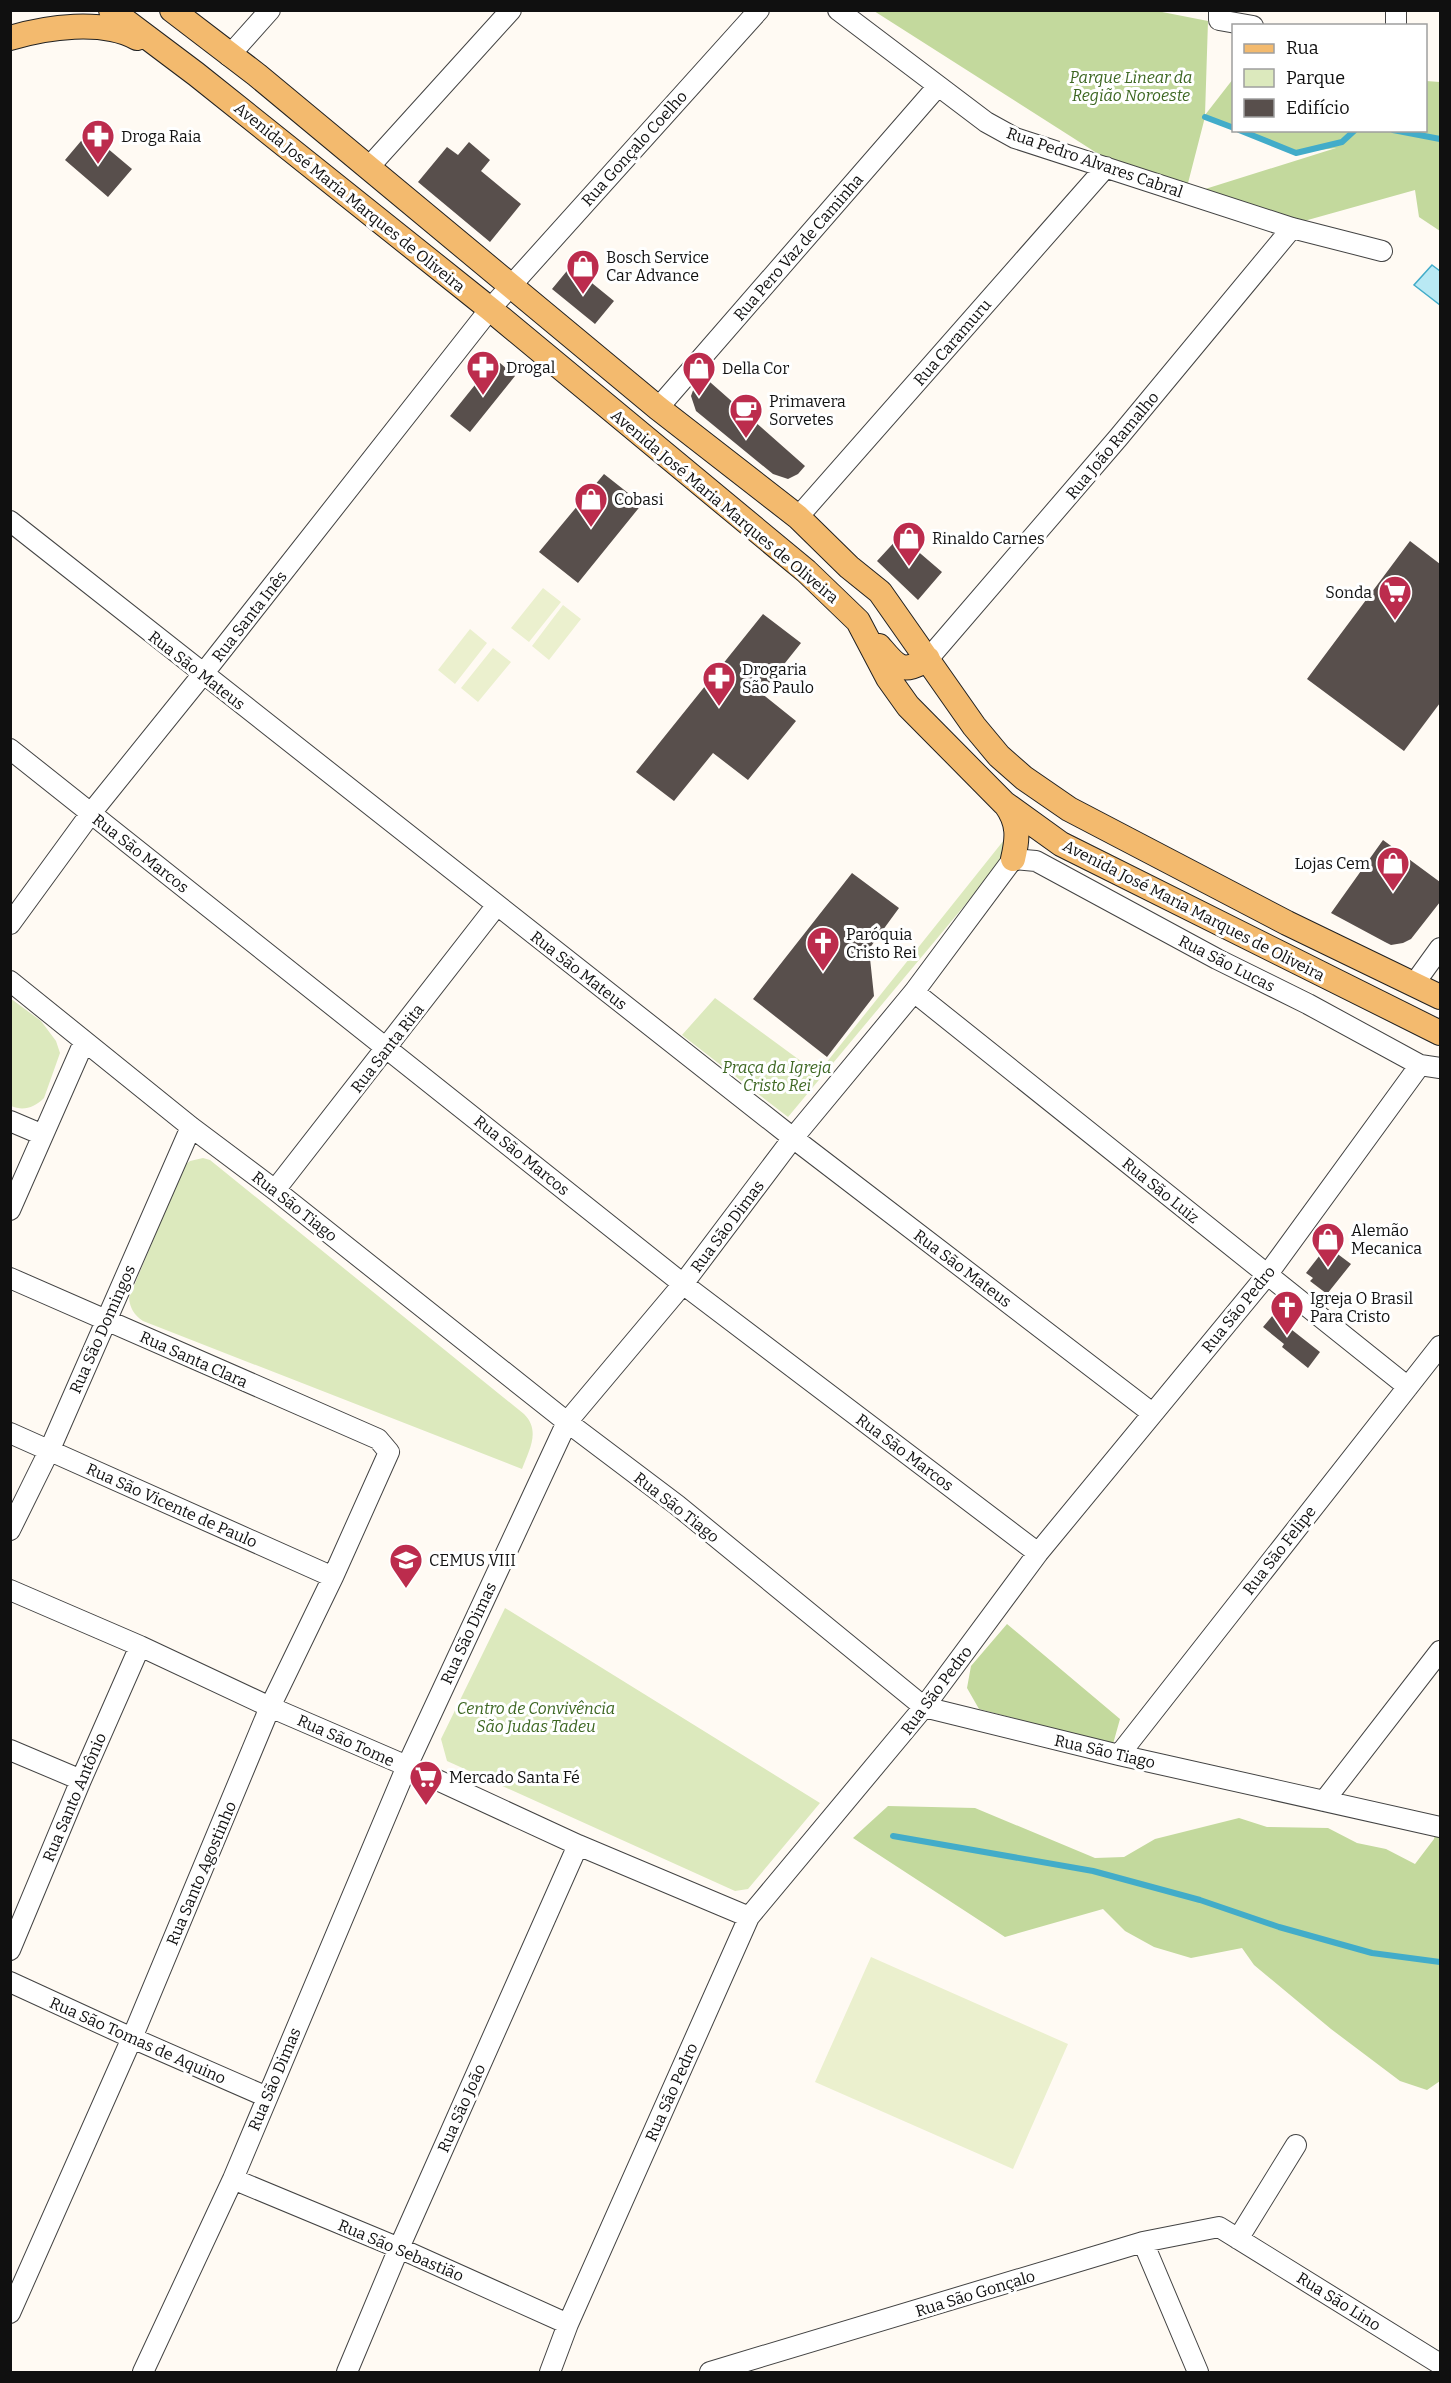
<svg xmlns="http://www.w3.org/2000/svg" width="1451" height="2383" viewBox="0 0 1451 2383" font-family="Bitter,serif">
<rect width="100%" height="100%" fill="#fffaf3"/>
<path fill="#dce9bd" d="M1008 835 1015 845 788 1117 682 1035 715 998 809 1067 826 1063Z
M10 998 41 1021 56 1041 60 1053 44 1098C34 1108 23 1111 11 1106Z
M203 1158 210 1160 524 1414C541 1431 529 1450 522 1469L143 1321C134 1315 130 1308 129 1298L184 1166 190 1161Z
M505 1608 820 1803 748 1889 735 1891 447 1761 441 1739Z"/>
<path fill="#c3d99d" d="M1152 10 1208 21 1205 115 1233 79V128L1205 117 1187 187 1114 164 874 11Z
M1426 81 1440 82V231L1419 217 1415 190 1297 223 1202 190 1336 148 1296 153 1239 131 1426 130Z
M1007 1624 1120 1719 1113 1744 979 1709 967 1688 971 1666Z
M888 1806 975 1808 1095 1858 1124 1857 1155 1839 1239 1818 1267 1827 1328 1828 1357 1843 1386 1849 1415 1864 1434 1839 1437 1824H1440V2081L1427 2090 1400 2081 1331 2029 1254 1965 1242 1948 1191 1958 1154 1947 1125 1931 1103 1909 1005 1937 853 1838Z"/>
<path fill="#ebf0ce" d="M543 588 561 602 529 642 511 628Z
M563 605 581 619 549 660 532 646Z
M470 629 487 643 455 684 438 670Z
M493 648 511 662 478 702 461 688Z
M871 1957 1068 2044 1013 2169 815 2082Z"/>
<path fill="#b9e9f4" stroke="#42acc9" stroke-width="1.5" d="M1432 265 1440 271V305L1414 285Z"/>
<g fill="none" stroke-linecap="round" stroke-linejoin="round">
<path stroke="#42acc9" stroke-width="6" d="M1205 117 1234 128
M1239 130 1296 153 1342 142 1355 130
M1393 130 1440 139
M893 1836 1093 1871 1200 1900 1279 1927 1372 1953 1440 1962"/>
</g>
<path fill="#584f4c" d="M94 137 132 169 108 197 65 160 81 141Z
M469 142 490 160 481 171 521 204 490 242 418 182 447 147 458 155Z
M571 266 614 301 595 324 552 289Z
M500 363 515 376 470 432 450 416 491 365Z
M702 375 805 466 798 474 788 479 773 474 696 411 691 396 696 382Z
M604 474 642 504 578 583 539 552Z
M900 536 942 572 918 600 877 561Z
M1410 541 1440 564V703L1404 751 1307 679Z
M763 614 801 643 761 693 796 721 748 780 713 753 674 801 636 772Z
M1383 840 1440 882V902L1411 939 1403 943 1391 945 1385 942 1331 913Z
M852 873 899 908 869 949 874 996 827 1057 753 999Z
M1327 1246 1351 1264 1327 1294 1310 1281 1313 1278 1306 1273Z
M1273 1315 1320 1352 1308 1368 1282 1347 1284 1344 1263 1327Z"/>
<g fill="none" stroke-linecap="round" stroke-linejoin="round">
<defs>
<path id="minor" d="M838 10 986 122 1015 138 1292 228 1382 251
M1219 10V20L1253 26
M1396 26V10
M229 56 270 10
M368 168 511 10
M658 408 938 86
M798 517 1106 167
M10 521 793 1138 1152 1413
M928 659 1118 438 1292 228
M10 749 683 1284 1038 1553
M10 924 91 813 203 674 490 309 759 10
M10 981 191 1127 275 1190 567 1422 677 1505 924 1707 1119 1755 1440 1827
M1414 984 1440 948
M914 992 1408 1387
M10 1121 43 1135
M275 1190 497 905
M10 1210 84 1042
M10 1278 378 1439 389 1452 333 1577 270 1707 132 2038 10 2313
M10 1433 333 1577
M10 1530 50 1449 191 1127
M10 1590 140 1646 270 1707 407 1766 578 1845 749 1917
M10 1750 81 1780
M1119 1755 1440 1346
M1324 1801 1440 1651
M10 1950 81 1780 140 1646
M10 1982 132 2038 267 2097
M233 2179 399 2248 568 2324
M1238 2239 1296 2145
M1143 2242 1198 2372
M143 2372 233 2179 407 1766 567 1422 683 1284 793 1138 914 992 1013 859 1036 861 1217 959 1308 1004 1420 1065 1440 1068
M347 2372 399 2248 578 1845
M550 2372 568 2324 749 1917 924 1707 1038 1553 1267 1275 1420 1065
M710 2372 1143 2242 1219 2227 1440 2364"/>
<path id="major" d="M111 10 196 74 490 309 806 571 858 621 888 678 908 706 1004 803 1061 844 1440 1033
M172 10 257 75 658 408 798 517 849 567 880 592 974 726 999 756 1024 778 1069 809 1287 923 1440 997
M10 38C47 27 102 19 137 38
M879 646C897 667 901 675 928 659
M1006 805C1019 823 1018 838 1013 859"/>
</defs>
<use href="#minor" stroke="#434343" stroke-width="22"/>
<use href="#major" stroke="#212121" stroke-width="26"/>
<use href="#minor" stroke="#fff" stroke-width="20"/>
<use href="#major" stroke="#f3ba6e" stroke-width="24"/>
</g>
<defs>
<symbol id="pharmacy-pin" viewBox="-11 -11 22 30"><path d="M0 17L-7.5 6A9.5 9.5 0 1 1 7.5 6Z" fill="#bc2c4d" stroke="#fff"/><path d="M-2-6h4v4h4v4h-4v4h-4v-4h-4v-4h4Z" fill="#fff"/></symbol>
<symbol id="shop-pin" viewBox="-11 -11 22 30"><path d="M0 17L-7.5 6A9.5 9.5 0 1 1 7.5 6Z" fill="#bc2c4d" stroke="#fff"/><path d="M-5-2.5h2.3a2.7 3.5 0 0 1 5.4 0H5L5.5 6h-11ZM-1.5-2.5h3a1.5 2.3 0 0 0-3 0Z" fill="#fff"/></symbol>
<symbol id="cafe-pin" viewBox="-11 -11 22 30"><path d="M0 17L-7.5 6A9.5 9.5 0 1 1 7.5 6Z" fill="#bc2c4d" stroke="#fff"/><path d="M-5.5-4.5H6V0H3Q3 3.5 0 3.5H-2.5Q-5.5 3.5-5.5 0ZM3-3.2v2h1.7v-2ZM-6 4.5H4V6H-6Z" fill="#fff"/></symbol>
<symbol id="supermarket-pin" viewBox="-11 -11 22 30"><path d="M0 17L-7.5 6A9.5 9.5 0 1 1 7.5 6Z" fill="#bc2c4d" stroke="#fff"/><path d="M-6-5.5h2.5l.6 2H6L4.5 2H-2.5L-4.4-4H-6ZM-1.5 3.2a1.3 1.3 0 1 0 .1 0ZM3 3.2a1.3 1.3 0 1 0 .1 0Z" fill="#fff"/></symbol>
<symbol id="church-pin" viewBox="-11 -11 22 30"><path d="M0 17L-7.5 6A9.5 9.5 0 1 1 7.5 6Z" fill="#bc2c4d" stroke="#fff"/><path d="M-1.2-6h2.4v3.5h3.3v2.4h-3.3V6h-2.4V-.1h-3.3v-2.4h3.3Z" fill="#fff"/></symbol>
<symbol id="school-pin" viewBox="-11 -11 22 30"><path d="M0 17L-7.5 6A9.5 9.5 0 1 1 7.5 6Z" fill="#bc2c4d" stroke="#fff"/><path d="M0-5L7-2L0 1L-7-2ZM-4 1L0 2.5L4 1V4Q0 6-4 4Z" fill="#fff"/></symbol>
</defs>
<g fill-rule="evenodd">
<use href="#pharmacy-pin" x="79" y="117" width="38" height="52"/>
<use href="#shop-pin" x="564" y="247" width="38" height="52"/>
<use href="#pharmacy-pin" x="464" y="348" width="38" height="52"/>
<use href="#shop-pin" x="680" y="349" width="38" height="52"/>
<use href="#cafe-pin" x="727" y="391" width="38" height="52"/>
<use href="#shop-pin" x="572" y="480" width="38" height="52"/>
<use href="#shop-pin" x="890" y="519" width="38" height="52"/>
<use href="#supermarket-pin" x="1376" y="573" width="38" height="52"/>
<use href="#pharmacy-pin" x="700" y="659" width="38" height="52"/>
<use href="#shop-pin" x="1374" y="844" width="38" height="52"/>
<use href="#church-pin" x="804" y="924" width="38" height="52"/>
<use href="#shop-pin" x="1309" y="1220" width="38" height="52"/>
<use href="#church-pin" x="1268" y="1288" width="38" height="52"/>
<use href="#school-pin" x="387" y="1541" width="38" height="52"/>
<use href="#supermarket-pin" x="407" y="1758" width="38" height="52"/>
</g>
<g text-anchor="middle" stroke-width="6" stroke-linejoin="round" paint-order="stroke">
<g font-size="16" font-style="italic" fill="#3c6621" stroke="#fff">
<text x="1131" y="83">Parque Linear da<tspan x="1131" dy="18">Região Noroeste</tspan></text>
<text x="777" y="1073">Praça da Igreja<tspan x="777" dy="18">Cristo Rei</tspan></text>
<text x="536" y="1714">Centro de Convivência<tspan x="536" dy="18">São Judas Tadeu</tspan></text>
</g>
<g font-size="16" fill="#101010" stroke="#fff" text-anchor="start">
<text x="121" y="142">Droga Raia</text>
<text x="606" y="263">Bosch Service<tspan x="606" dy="18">Car Advance</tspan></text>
<text x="506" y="373">Drogal</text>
<text x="722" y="374">Della Cor</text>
<text x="769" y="407">Primavera<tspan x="769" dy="18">Sorvetes</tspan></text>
<text x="614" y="505">Cobasi</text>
<text x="932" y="544">Rinaldo Carnes</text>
<text x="1372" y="598" text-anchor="end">Sonda</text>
<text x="742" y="675">Drogaria<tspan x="742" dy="18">São Paulo</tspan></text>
<text x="1370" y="869" text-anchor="end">Lojas Cem</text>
<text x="846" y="940">Paróquia<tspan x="846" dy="18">Cristo Rei</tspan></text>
<text x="1351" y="1236">Alemão<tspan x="1351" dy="18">Mecanica</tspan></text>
<text x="1310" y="1304">Igreja O Brasil<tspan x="1310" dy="18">Para Cristo</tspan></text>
<text x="429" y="1566">CEMUS VIII</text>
<text x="449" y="1783">Mercado Santa Fé</text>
</g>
<g font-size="16" fill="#101010" stroke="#fff">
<text transform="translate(634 148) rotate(-48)" y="6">Rua Gonçalo Coelho</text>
<text transform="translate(1095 162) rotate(19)" y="6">Rua Pedro Alvares Cabral</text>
<text transform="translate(350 197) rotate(39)" y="6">Avenida José Maria Marques de Oliveira</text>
<text transform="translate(798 247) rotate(-49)" y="6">Rua Pero Vaz de Caminha</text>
<text transform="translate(952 342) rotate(-49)" y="6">Rua Caramuru</text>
<text transform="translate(1112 445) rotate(-50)" y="6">Rua João Ramalho</text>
<text transform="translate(725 506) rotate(40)" y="6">Avenida José Maria Marques de Oliveira</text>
<text transform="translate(249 616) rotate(-52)" y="6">Rua Santa Inês</text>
<text transform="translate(197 670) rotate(38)" y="6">Rua São Mateus</text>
<text transform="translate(141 853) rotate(38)" y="6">Rua São Marcos</text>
<text transform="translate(1194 910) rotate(27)" y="6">Avenida José Maria Marques de Oliveira</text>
<text transform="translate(1227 963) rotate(27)" y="6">Rua São Lucas</text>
<text transform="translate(579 970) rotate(38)" y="6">Rua São Mateus</text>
<text transform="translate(387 1048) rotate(-52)" y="6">Rua Santa Rita</text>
<text transform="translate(522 1155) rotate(39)" y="6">Rua São Marcos</text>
<text transform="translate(1161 1190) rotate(39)" y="6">Rua São Luiz</text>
<text transform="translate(295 1206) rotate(38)" y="6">Rua São Tiago</text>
<text transform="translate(727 1226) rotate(-53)" y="6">Rua São Dimas</text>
<text transform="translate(963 1268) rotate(37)" y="6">Rua São Mateus</text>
<text transform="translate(1238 1309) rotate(-51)" y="6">Rua São Pedro</text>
<text transform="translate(102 1329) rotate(-66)" y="6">Rua São Domingos</text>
<text transform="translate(194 1359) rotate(24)" y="6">Rua Santa Clara</text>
<text transform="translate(905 1452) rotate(37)" y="6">Rua São Marcos</text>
<text transform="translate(172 1505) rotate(24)" y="6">Rua São Vicente de Paulo</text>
<text transform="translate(677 1507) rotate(38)" y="6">Rua São Tiago</text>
<text transform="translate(1279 1550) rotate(-52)" y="6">Rua São Felipe</text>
<text transform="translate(468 1633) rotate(-65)" y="6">Rua São Dimas</text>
<text transform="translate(936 1690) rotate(-53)" y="6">Rua São Pedro</text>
<text transform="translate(346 1740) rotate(24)" y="6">Rua São Tome</text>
<text transform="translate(1105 1751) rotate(13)" y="6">Rua São Tiago</text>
<text transform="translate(74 1797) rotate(-67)" y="6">Rua Santo Antônio</text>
<text transform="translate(201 1873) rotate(-67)" y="6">Rua Santo Agostinho</text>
<text transform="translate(138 2040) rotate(24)" y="6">Rua São Tomas de Aquino</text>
<text transform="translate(274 2079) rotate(-67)" y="6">Rua São Dimas</text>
<text transform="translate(671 2092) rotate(-66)" y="6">Rua São Pedro</text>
<text transform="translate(461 2108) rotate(-66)" y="6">Rua São João</text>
<text transform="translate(401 2250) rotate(23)" y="6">Rua São Sebastião</text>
<text transform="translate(975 2293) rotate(-17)" y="6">Rua São Gonçalo</text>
<text transform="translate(1339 2301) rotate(32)" y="6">Rua São Lino</text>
</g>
</g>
<rect width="1451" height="2383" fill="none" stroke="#101010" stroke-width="24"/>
<rect x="1232" y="24" width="195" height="108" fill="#ffffff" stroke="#9f9f9f" stroke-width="1.5"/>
<rect x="1244" y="44" width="30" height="9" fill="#f3ba6e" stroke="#9f9f9f" stroke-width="1.5"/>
<text x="1286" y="54" font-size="18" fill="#101010">Rua</text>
<rect x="1244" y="69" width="30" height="18" fill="#dce9bd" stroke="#9f9f9f" stroke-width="1.5"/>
<text x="1286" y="84" font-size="18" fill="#101010">Parque</text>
<rect x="1244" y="99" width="30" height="18" fill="#584f4c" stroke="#9f9f9f" stroke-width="1.5"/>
<text x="1286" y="114" font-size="18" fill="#101010">Edifício</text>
</svg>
